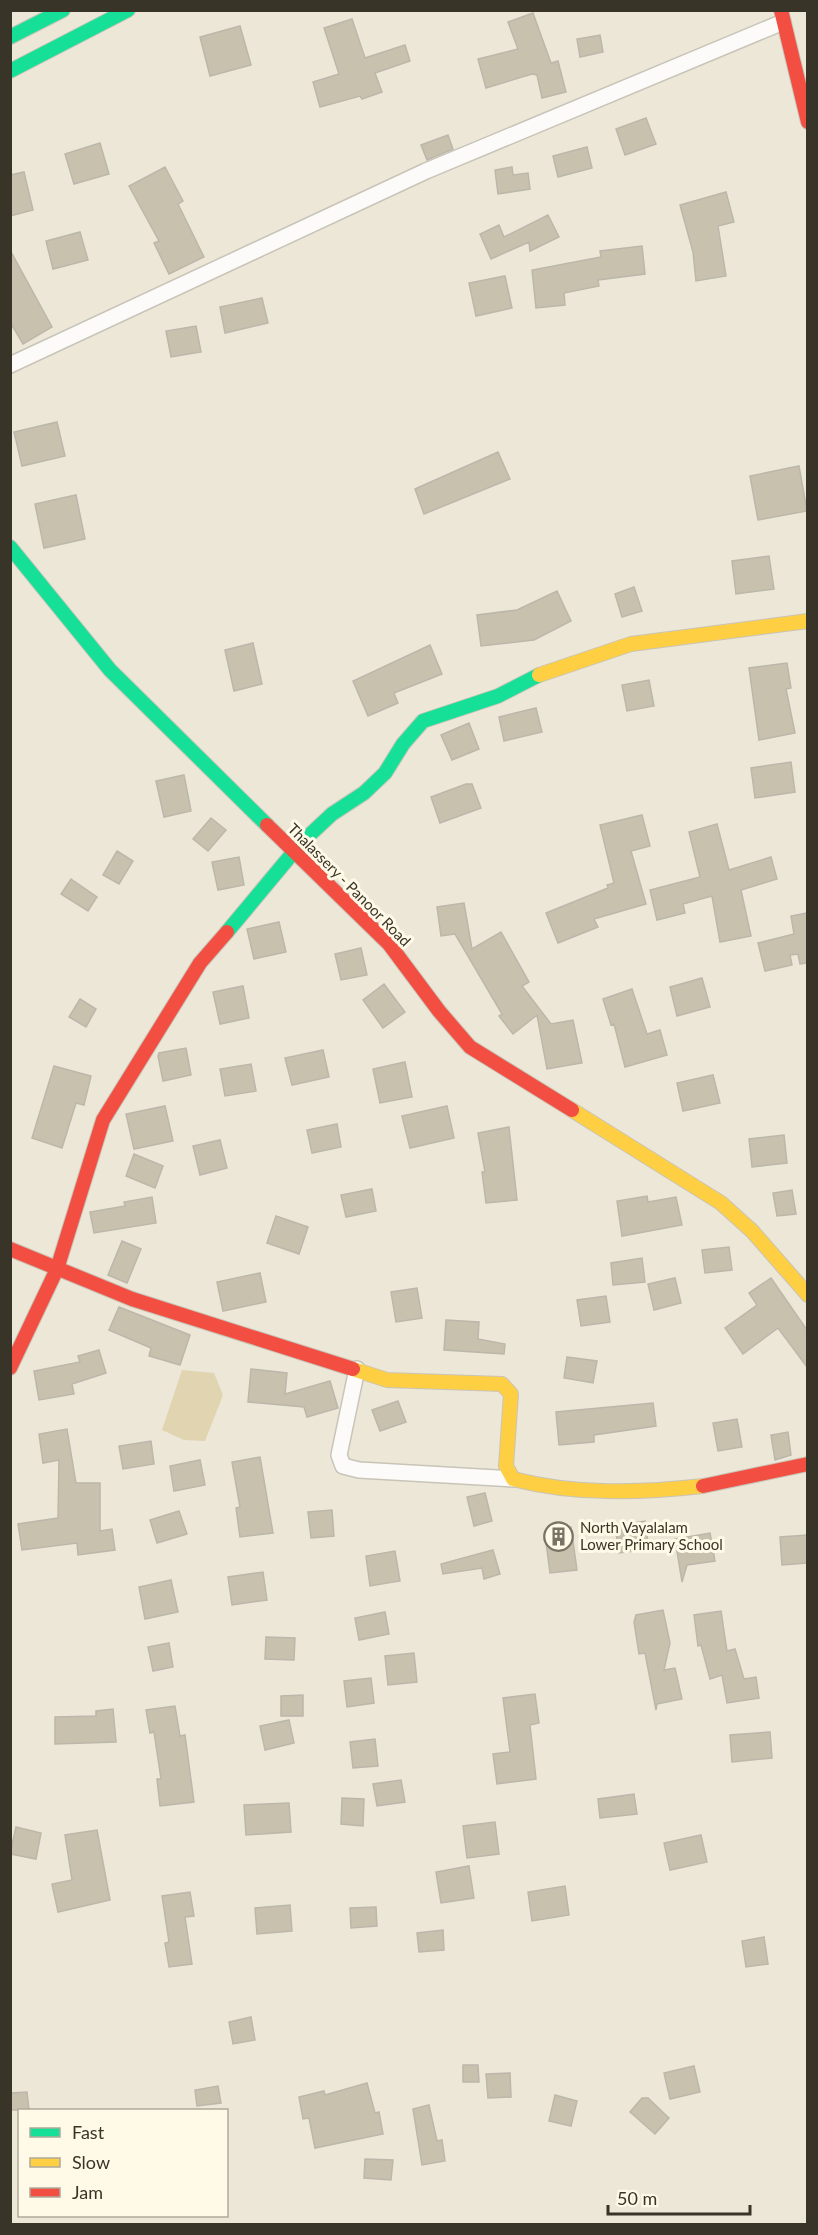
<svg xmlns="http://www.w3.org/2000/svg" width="818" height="2235" viewBox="0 0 818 2235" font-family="Lato,sans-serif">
<rect width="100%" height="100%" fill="#ede7d7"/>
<path fill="#e1d4b1" d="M182 1370 214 1373 223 1395 205 1441 184 1440 162 1430Z"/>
<path fill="#c8c1ae" stroke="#bcb7ab" stroke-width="1.5" d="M533 13 551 63 558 61 566 92 542 98 537 75 532 74 486 88 478 59 518 49 508 22Z
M352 19 365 58 405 45 410 61 375 73 382 92 362 99 360 96 320 107 313 82 339 74 324 28Z
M240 26 251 65 210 76 200 37Z
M600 35 603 52 580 57 577 39Z
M646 118 656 144 625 155 616 129Z
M448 135 453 149 427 160 421 145Z
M100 143 109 174 74 184 65 154Z
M587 147 592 168 558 177 553 156Z
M165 167 183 201 178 204 204 257 169 274 154 243 159 241 129 186Z
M512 167 513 175 528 173 530 189 498 194 495 170Z
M24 172 33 210 10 216V175Z
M726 192 734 222 718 226 726 276 696 281 693 252 680 205Z
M548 215 559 237 530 251 529 242 491 259 480 234 499 225 504 237Z
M80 232 88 260 53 269 46 241Z
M642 246 645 274 598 280 599 286 564 293 565 305 536 308 532 270 601 257 600 251Z
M10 250 52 327 23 344 10 322Z
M505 276 512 308 476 316 469 283Z
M262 298 268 323 225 333 220 307Z
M196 326 201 352 171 357 166 331Z
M57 422 65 456 22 466 14 432Z
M498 452 510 479 424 514 415 489Z
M799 466 807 511 758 520 750 476Z
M76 495 85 539 44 548 35 504Z
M769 556 774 589 736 594 732 561Z
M634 587 642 611 622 617 615 594Z
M557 591 571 621 534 640 481 646 477 615 517 610Z
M253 643 262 684 234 691 225 650Z
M430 645 442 674 394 693 398 703 368 716 353 681Z
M787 663 791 688 786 689 795 733 759 740 749 668Z
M649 680 654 706 627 711 622 685Z
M536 708 542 732 504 741 499 717Z
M469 723 479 749 452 760 441 735Z
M791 762 795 792 755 798 751 768Z
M184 775 191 811 164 817 156 781Z
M466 784H472L481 808 440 823 431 797Z
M642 815 650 846 631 851 646 904 594 919 598 927 558 943 546 913 608 888 607 885 614 883 600 825Z
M211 818 226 830 208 851 193 839Z
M717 824 729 870 771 857 777 879 741 890 751 936 720 942 712 896 683 904 685 913 657 920 650 890 700 877 689 832Z
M117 851 133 861 119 884 103 875Z
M239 857 244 885 218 890 212 862Z
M71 879 97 897 88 911 61 894Z
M464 903 472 949 501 932 529 982 522 986 551 1024 573 1020 582 1063 547 1069 537 1015 513 1034 499 1016 502 1014 455 934 441 936 437 907Z
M807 913V963L800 964 798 954 790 955 792 965 765 971 758 943 794 934 791 916Z
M279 922 286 952 254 959 247 929Z
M361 948 367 975 341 980 335 954Z
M702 978 710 1007 677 1016 670 987Z
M384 984 405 1012 383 1028 363 1000Z
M243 986 249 1018 220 1024 213 992Z
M632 989 647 1034 660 1030 667 1055 625 1067 614 1024 611 1025 603 999Z
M80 999 96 1009 86 1027 69 1017Z
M186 1048 191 1075 163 1081 158 1056 159 1053Z
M323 1050 329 1077 292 1085 285 1058Z
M405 1062 412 1097 380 1103 373 1069Z
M251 1064 256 1091 225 1096 220 1069Z
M54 1066 91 1076 84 1105 76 1103 62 1148 32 1138Z
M713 1075 720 1103 683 1111 677 1083Z
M165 1106 173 1141 134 1149 126 1114Z
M447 1106 454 1138 410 1148 402 1116Z
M337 1124 341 1147 312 1153 307 1130Z
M509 1127 517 1200 486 1203 482 1172H485L478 1133Z
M784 1135 787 1163 752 1167 749 1139Z
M220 1140 227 1168 200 1175 193 1146Z
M134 1154 163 1166 155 1188 126 1176Z
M372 1189 376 1211 346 1217 341 1195Z
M792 1190 796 1214 777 1216 773 1193Z
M647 1196 648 1202 676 1197 682 1225 622 1236 617 1201Z
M152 1197 156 1223 94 1233 90 1212 125 1206 124 1202Z
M276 1216 308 1227 299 1254 267 1243Z
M122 1241 141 1249 127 1283 108 1275Z
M729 1247 732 1270 705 1273 702 1250Z
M642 1258 645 1282 613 1285 611 1263Z
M260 1273 266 1302 223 1311 217 1282Z
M675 1278 681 1303 654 1310 648 1284Z
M771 1278 807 1330V1367L778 1328 743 1354 725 1328 757 1305 749 1293Z
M417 1288 422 1318 396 1322 391 1292Z
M606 1296 610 1322 581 1326 577 1300Z
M119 1307 190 1335 180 1365 149 1356 151 1348 109 1330Z
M446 1320 479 1322 478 1339 505 1344 504 1354 444 1350Z
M99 1350 106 1373 72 1384 74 1394 39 1400 34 1371 80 1362 78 1356Z
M567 1357 597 1361 593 1383 564 1378Z
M251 1369 287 1373 285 1394 330 1381 338 1408 307 1417 304 1407 248 1402Z
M398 1401 406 1422 380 1431 372 1410Z
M653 1403 656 1426 594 1435V1442L559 1445 556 1412Z
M737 1419 742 1447 718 1451 713 1423Z
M67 1429 76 1483H100V1531L112 1529 115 1550 78 1555 77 1543 22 1550 18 1524 58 1518 59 1460 43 1463 39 1434Z
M788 1432 791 1455 775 1460 771 1435Z
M151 1441 154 1464 123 1469 119 1446Z
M260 1457 273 1533 240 1537 236 1508 240 1507 232 1462Z
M200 1460 205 1485 174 1491 170 1466Z
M485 1493 492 1521 474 1526 467 1497Z
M332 1510 334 1536 311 1538 308 1512Z
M179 1511 187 1534 157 1543 150 1520Z
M645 1521 649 1549 619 1553 615 1526Z
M571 1527 577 1570 550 1573 545 1535Z
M710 1533 715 1561 687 1565 682 1582 675 1539Z
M807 1535V1563L782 1565 780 1537Z
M493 1550 500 1574 484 1579 482 1568 443 1574 441 1564Z
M395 1551 400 1581 370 1586 366 1556Z
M263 1572 267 1600 232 1605 228 1577Z
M171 1580 178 1612 145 1619 139 1587Z
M663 1610 670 1643 664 1670 675 1668 682 1699 657 1704 656 1710 645 1653 639 1654 634 1622 636 1615Z
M721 1611 727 1651 735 1649 744 1679 756 1677 759 1698 727 1703 722 1675 710 1679 701 1645 698 1646 694 1615Z
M385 1612 389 1634 359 1640 355 1618Z
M266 1637 295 1638 294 1660 265 1659Z
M169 1643 173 1667 153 1671 148 1647Z
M414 1653 417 1682 388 1685 385 1656Z
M371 1678 374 1703 347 1707 344 1681Z
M535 1694 539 1723 530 1725 536 1779 497 1784 493 1754 510 1752 503 1698Z
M303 1695V1716H281V1696Z
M175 1706 180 1736 185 1735 194 1802 160 1806 157 1779H161L154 1732 150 1733 146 1710Z
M113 1709 116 1742 55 1744V1717L96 1716V1711Z
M289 1720 294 1743 265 1750 260 1726Z
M770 1732 772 1758 732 1762 730 1735Z
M375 1739 378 1766 353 1768 350 1742Z
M401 1780 405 1802 377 1806 373 1784Z
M634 1794 637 1814 600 1818 598 1799Z
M342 1798 364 1799 363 1826 341 1824Z
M289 1803 291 1832 246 1835 244 1805Z
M495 1822 499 1854 467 1858 463 1826Z
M16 1827 41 1833 36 1859 10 1854Z
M97 1830 110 1900 58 1912 52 1884 72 1880 65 1835Z
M701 1835 707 1862 670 1870 664 1843Z
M469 1866 474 1898 441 1903 436 1872Z
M565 1886 569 1915 532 1921 528 1892Z
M190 1892 194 1916 185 1917 192 1964 169 1967 165 1943 169 1942 162 1896Z
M290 1905 292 1931 257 1934 255 1908Z
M376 1907 377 1926 351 1928 350 1908Z
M443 1930 444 1950 419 1952 417 1933Z
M764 1937 768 1964 746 1967 742 1941Z
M251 2017 255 2040 233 2044 229 2022Z
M463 2065H478L479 2082H463Z
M694 2066 700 2092 670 2099 664 2073Z
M510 2073 511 2097 488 2098 486 2074Z
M367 2083 375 2113 379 2112 383 2134 315 2148 309 2118 303 2119 299 2097 324 2091 325 2095Z
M218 2086 221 2103 197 2106 195 2090Z
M27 2092 29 2110H10V2093Z
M555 2095 577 2101 571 2126 549 2121Z
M642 2098H648L669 2118 655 2134 630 2112Z
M429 2105 437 2141 442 2140 445 2161 422 2165 413 2109Z
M365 2159 393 2160 391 2180 364 2178Z"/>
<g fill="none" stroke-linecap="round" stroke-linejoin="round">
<defs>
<path id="street" d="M10 365 426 171 783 22
M357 1369 339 1455 343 1466 359 1470 513 1479"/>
<path id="fast" d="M10 37 63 10
M10 71 128 10
M10 547 110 670 267 825
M227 932 302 842 332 814 364 793 385 773 403 744 423 721 498 696 539 675"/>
<path id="slow" d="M539 675 631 644 808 621
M572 1110 721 1203 752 1231 808 1295
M353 1369 387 1380 502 1384 511 1394 506 1466 513 1479C574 1495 640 1493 703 1486"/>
<path id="jam" d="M781 10 808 122
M267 825 389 944 439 1011 470 1047 572 1110
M10 1249 132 1299 353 1369
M10 1368 57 1269 103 1120 200 963 227 932
M703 1486 808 1464"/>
</defs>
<use href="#street" stroke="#c8c4b8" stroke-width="18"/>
<use href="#fast" stroke="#c8c4b8" stroke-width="16"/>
<use href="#slow" stroke="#c8c4b8" stroke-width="16"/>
<use href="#jam" stroke="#c8c4b8" stroke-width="16"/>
<use href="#street" stroke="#fcfbf9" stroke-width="15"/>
<use href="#fast" stroke="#16e098" stroke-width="14"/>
<use href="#slow" stroke="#ffcf43" stroke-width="14"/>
<use href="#jam" stroke="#f24e42" stroke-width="14"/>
</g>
<defs>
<symbol id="building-ring" viewBox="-11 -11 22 22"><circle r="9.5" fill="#fff9e7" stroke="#777365" stroke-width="1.5"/><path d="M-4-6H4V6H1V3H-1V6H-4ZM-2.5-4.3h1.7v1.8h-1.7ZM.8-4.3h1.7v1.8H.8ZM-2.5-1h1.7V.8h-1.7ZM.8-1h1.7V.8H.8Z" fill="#777365"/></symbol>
</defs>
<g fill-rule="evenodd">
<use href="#building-ring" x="542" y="1520" width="33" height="33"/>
</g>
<g text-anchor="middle" stroke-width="6" stroke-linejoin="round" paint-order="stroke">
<g font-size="15" fill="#383428" stroke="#fff9e7">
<text transform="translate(349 885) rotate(45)" y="5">Thalassery - Panoor Road</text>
</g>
<g font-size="15" fill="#383428" stroke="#fff9e7" text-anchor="start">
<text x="580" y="1533">North Vayalalam<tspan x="580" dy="17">Lower Primary School</tspan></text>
</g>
</g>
<rect width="818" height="2235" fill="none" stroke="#383428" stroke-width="24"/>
<rect x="18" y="2109" width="210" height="108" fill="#fff9e7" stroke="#afaa9b" stroke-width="1.5"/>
<rect x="30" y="2128" width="30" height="9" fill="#16e098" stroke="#afaa9b" stroke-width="1.5"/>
<text x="72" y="2139" font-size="18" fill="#383428">Fast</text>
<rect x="30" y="2158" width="30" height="9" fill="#ffcf43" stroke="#afaa9b" stroke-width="1.5"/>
<text x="72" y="2169" font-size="18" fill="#383428">Slow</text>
<rect x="30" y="2188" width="30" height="9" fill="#f24e42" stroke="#afaa9b" stroke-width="1.5"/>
<text x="72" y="2199" font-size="18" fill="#383428">Jam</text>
<path d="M608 2205v9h142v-9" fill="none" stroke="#383428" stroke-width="3"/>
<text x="617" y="2205" font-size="18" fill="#383428" stroke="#fff9e7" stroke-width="4.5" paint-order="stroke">50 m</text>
</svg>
